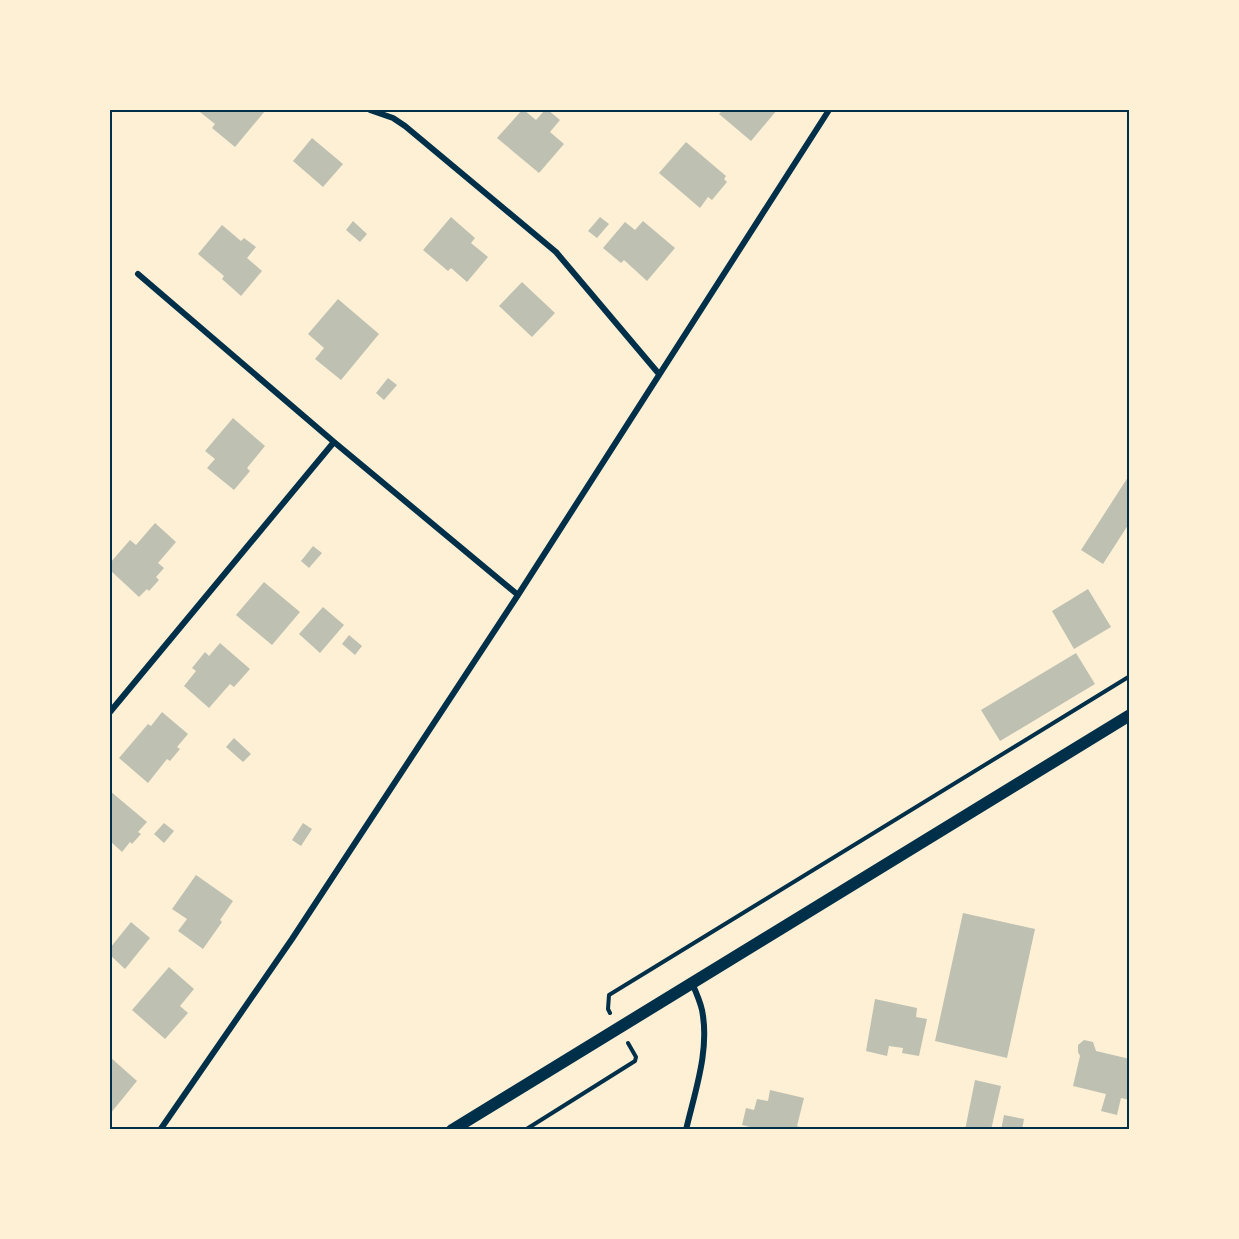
<svg xmlns="http://www.w3.org/2000/svg" width="1239" height="1239" viewBox="0 0 1239 1239" font-family="Roboto,sans-serif">
<rect width="100%" height="100%" fill="#fdf0d5"/>
<path fill="#bec0b2" d="M202 110H262L265 111 235 147 212 128 215 124 200 112Z
M522 110H524L536 120 545 110H548L560 120 550 132 564 144 539 173 497 138Z
M723 110H777L751 141 719 114Z
M312 138 343 164 323 187 293 161Z
M686 142 726 176 724 179 727 182 712 200 708 197 700 208 659 173Z
M451 217 475 238 471 243 488 257 467 282 451 268 448 271 423 250Z
M600 217 609 224 597 238 588 231Z
M353 221 367 234 360 242 346 230Z
M643 221 675 248 647 281 624 260 621 263 603 248 625 222 635 230Z
M222 225 241 241 244 238 256 247 247 258 262 271 241 296 222 279 224 276 198 254Z
M522 282 555 313 532 337 499 306Z
M338 299 379 334 341 380 315 359 324 348 308 334Z
M388 378 397 385 384 400 376 393Z
M233 418 265 446 247 468 250 471 234 490 207 468 215 459 205 451Z
M1130 474V522L1103 564 1081 550Z
M155 523 176 542 158 563 164 568 156 577 159 580 149 591 147 589 139 597 110 570V563L130 540 136 545Z
M313 546 322 553 309 568 301 561Z
M264 582 300 612 272 645 236 615Z
M1088 589 1111 627 1074 649 1052 611Z
M323 607 344 625 320 653 299 634Z
M349 635 362 646 355 655 342 644Z
M220 643 250 669 234 687 230 684 209 708 184 686 196 671 192 668 205 652 209 656Z
M1076 653 1095 684 1000 741 981 710Z
M162 712 188 734 177 747 180 749 170 761 167 759 148 783 119 758 148 724 151 726Z
M234 738 251 754 243 762 226 747Z
M110 791 147 822 138 832 141 834 132 844 130 842 122 852 110 841Z
M164 823 174 831 164 843 154 834Z
M303 823 312 829 301 846 292 840Z
M196 875 233 901 220 920 222 922 203 949 178 931 187 919 172 909Z
M963 913 1035 929 1007 1058 935 1041Z
M131 922 150 938 125 969 110 955V948Z
M169 967 194 989 180 1006 188 1013 165 1039 132 1010Z
M875 999 917 1008 916 1017 927 1019 919 1056 902 1053 903 1048 889 1046 887 1056 866 1051Z
M1084 1040 1093 1042 1096 1051 1130 1059V1100L1121 1098 1117 1115 1101 1111 1106 1094 1073 1086 1080 1056 1078 1052V1045Z
M110 1057 137 1081 110 1114Z
M975 1080 1001 1086 991 1130H965Z
M770 1090 804 1098 797 1126 807 1130H750V1127L742 1125 746 1108 754 1110 757 1099 768 1101Z
M1004 1115 1024 1119 1022 1130H1001Z"/>
<g fill="none" stroke-linecap="round" stroke-linejoin="round">
<path stroke="#003049" stroke-width="4" d="M610 1013 608 1009 609 995 1130 676
M525 1130 635 1061 636 1057 628 1043"/>
<path stroke="#003049" stroke-width="6" d="M370 110 393 118 405 126 556 252 659 374
M138 274 334 442 518 595
M110 712 334 442
M160 1130 292 939 518 595 829 110
M686 1130C695 1091 710 1050 702 1010 700 1001 696 992 692 983"/>
<path stroke="#003049" stroke-width="12" d="M452 1130 1130 715"/>
</g>
<rect width="1239" height="1239" fill="none" stroke="#fdf0d5" stroke-width="222"/>
<rect x="111" y="111" width="1017" height="1017" fill="none" stroke="#003049" stroke-width="2"/>
</svg>
